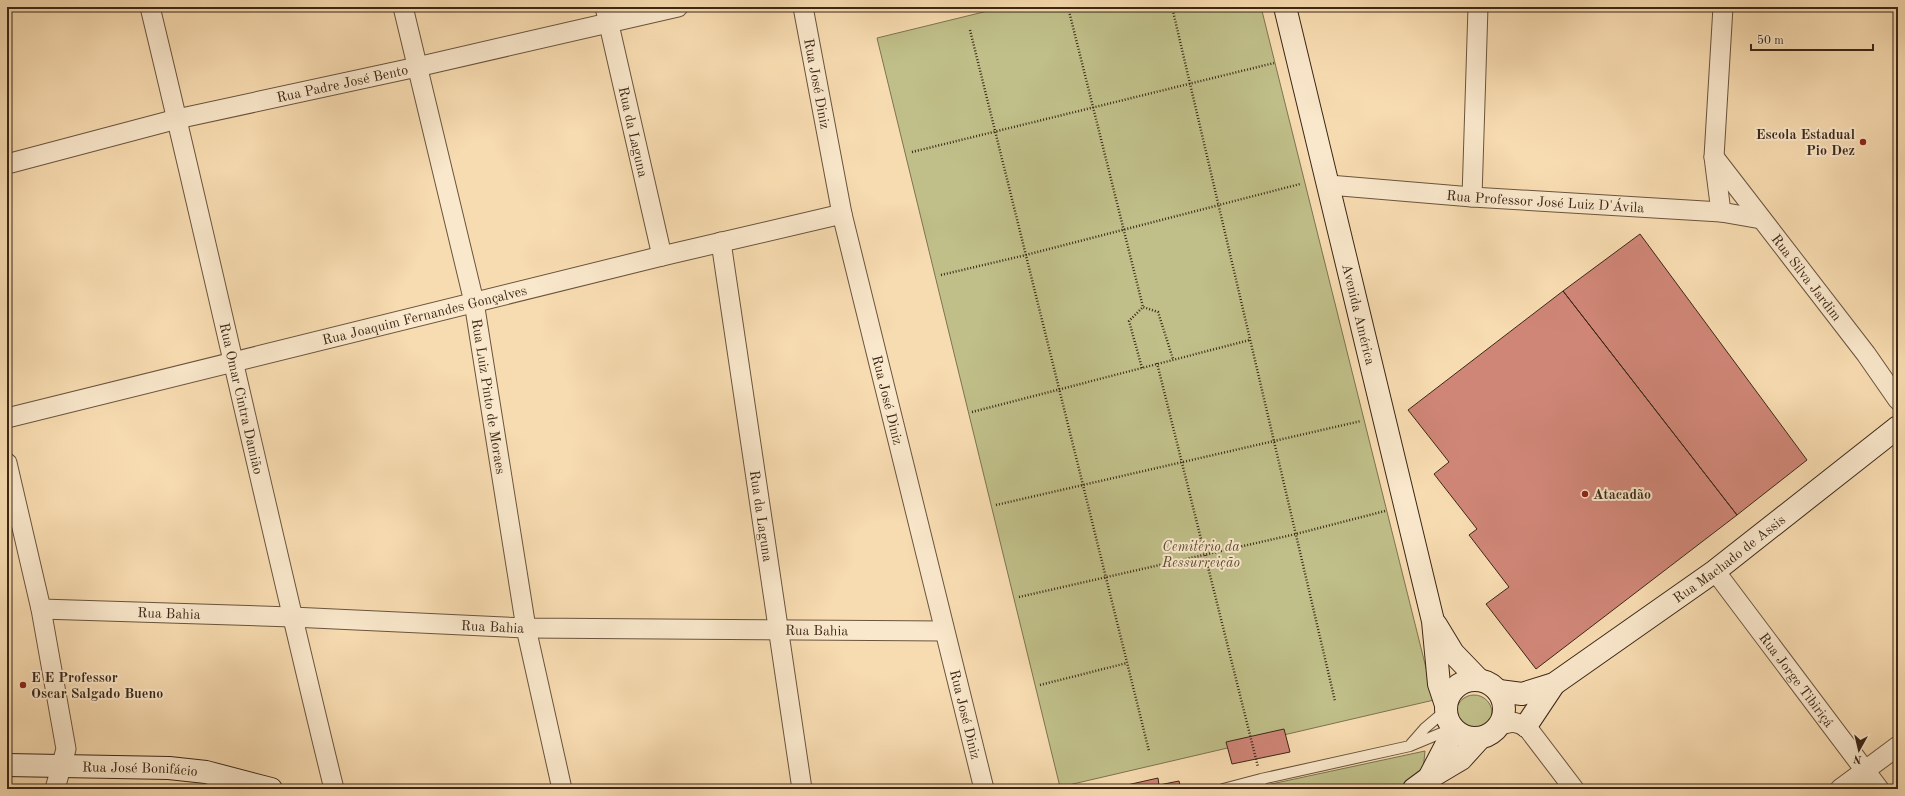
<svg xmlns="http://www.w3.org/2000/svg" width="1905" height="796" viewBox="0 0 1905 796" font-family="'Old Standard TT',serif">
<rect width="100%" height="100%" fill="#f8dcb1"/>
<filter id="stains"><feTurbulence type="fractalNoise" baseFrequency=".005" numOctaves="4"/><feColorMatrix values="0 0 0 0 .2 0 0 0 0 .09 0 0 0 0 .02 0 0 0 .5 -.17"/></filter>
<radialGradient id="worn" r=".72"><stop offset=".6" stop-color="#630" stop-opacity="0"/><stop offset="1" stop-color="#630" stop-opacity=".3"/></radialGradient>
<path fill="#c0bf89" stroke="#7e7350" d="M1004 7H1261L1434 700 1060 787 877 38Z
M1456 713a18 18 0 1 1 36 0a18 18 0 1 1-36 0Z
M1425 751 1423 771 1400 789H1248Z"/>
<path fill="#d08677" stroke="#3b2717" d="M1640 234 1807 460 1737 515 1563 291Z
M1563 291 1737 515 1536 669 1486 604 1509 587 1469 535 1477 529 1434 474 1449 462 1408 410Z
M1284 729 1290 752 1232 764 1226 742Z
M1158 778 1159 785 1179 781 1181 789H1128L1127 785Z"/>
<g fill="none" stroke-linecap="round" stroke-linejoin="round">
<defs>
<path id="lane" d="M1411 744 1425 728 1445 711
M1261 779V789
M1223 789 1261 779 1410 746 1451 729"/>
<g id="street">
<path id="s1" d="M150 7C213 267 270 529 334 789"/>
<path id="s2" d="M403 7 474 302 526 628 562 789"/>
<path id="s3" d="M605 7 662 256"/>
<path id="s4" d="M803 7 842 214 984 789"/>
<path id="s5" d="M1714 157 1866 354 1898 400"/>
<path id="s6" d="M7 164 177 119 417 67 678 7"/>
<path id="s7" d="M1329 185 1472 197 1721 212 1761 219"/>
<path d="M1472 197 1478 7"/>
<path d="M1721 212 1714 157 1723 7"/>
<path id="s8" d="M721 242 802 789"/>
<path id="s9" d="M7 418 662 256 842 214"/>
<path d="M7 463 41 609 66 749 55 789"/>
<path id="s10" d="M1715 571 1879 789"/>
<path id="s11" d="M41 609 292 617 526 628 944 631"/>
<path d="M1500 725 1513 722 1526 726 1574 789"/>
<path d="M1840 789 1898 746"/>
</g>
<g id="secondary">
<path id="s12" d="M1285 7 1433 621 1439 684 1446 705"/>
<path d="M1436 625 1453 653 1479 680"/>
<circle cx="1475" cy="709" r="29"/>
<path id="s13" d="M1499 691 1522 694 1554 684 1715 571 1898 427"/>
<path d="M1526 726 1554 684"/>
<path id="s14" d="M7 765 169 768 206 772 271 789"/>
<path d="M1429 778 1454 730"/>
<path d="M1414 789 1429 778 1461 759 1480 738"/>
</g>
</defs>
<use href="#lane" stroke="#6a543e" stroke-width="12"/>
<use href="#street" stroke="#6a543e" stroke-width="21"/>
<use href="#secondary" stroke="#3b2717" stroke-width="24"/>
<path stroke="#3b2717" stroke-width="2.5" stroke-dasharray="1 2" stroke-linecap="butt" d="M1172 7 1335 701
M1069 11 1143 307
M970 30 1149 751
M912 152 1274 63
M941 275 1026 255 1300 184
M1157 363 1258 767
M1142 368 1129 321 1143 307 1158 312 1173 359
M972 412 1250 340
M996 505 1361 421
M1019 597 1296 534 1385 511
M1040 685 1127 663"/>
<use href="#lane" stroke="#fae8cc" stroke-width="10"/>
<use href="#street" stroke="#fae8cc" stroke-width="19"/>
<use href="#secondary" stroke="#fae8cc" stroke-width="22"/>
</g>
<g fill="#8f2418" stroke="#fae8cc" stroke-width="1.5">
<circle cx="1863" cy="142" r="4"/>
<circle cx="1585" cy="494" r="4"/>
<circle cx="23" cy="685" r="4"/>
</g>
<g text-anchor="middle" stroke-width="4" stroke-linejoin="round" paint-order="stroke">
<g font-size="14" fill="#3b2717" stroke="#fae8cc">
<text dy="5" stroke="none"><textPath href="#s6" startOffset="345">Rua Padre José Bento</textPath></text>
<text dy="5" stroke="none"><textPath href="#s4" startOffset="78">Rua José Diniz</textPath></text>
<text dy="5" stroke="none"><textPath href="#s3" startOffset="128">Rua da Laguna</textPath></text>
<text dy="5" stroke="none"><textPath href="#s7" startOffset="217">Rua Professor José Luiz D'Ávila</textPath></text>
<text dy="5" stroke="none"><textPath href="#s5" startOffset="152">Rua Silva Jardim</textPath></text>
<text dy="5" stroke="none"><textPath href="#s9" startOffset="430">Rua Joaquim Fernandes Gonçalves</textPath></text>
<text dy="5" stroke="none"><textPath href="#s12" startOffset="316">Avenida América</textPath></text>
<text dy="5" stroke="none"><textPath href="#s2" startOffset="399">Rua Luiz Pinto de Moraes</textPath></text>
<text dy="5" stroke="none"><textPath href="#s1" startOffset="402">Rua Omar Cintra Damião</textPath></text>
<text dy="5" stroke="none"><textPath href="#s4" startOffset="402">Rua José Diniz</textPath></text>
<text dy="5" stroke="none"><textPath href="#s8" startOffset="277">Rua da Laguna</textPath></text>
<text dy="5" stroke="none"><textPath href="#s13" startOffset="272">Rua Machado de Assis</textPath></text>
<text dy="5" stroke="none"><textPath href="#s11" startOffset="128">Rua Bahia</textPath></text>
<text dy="5" stroke="none"><textPath href="#s11" startOffset="452">Rua Bahia</textPath></text>
<text dy="5" stroke="none"><textPath href="#s11" startOffset="776">Rua Bahia</textPath></text>
<text dy="5" stroke="none"><textPath href="#s10" startOffset="136">Rua Jorge Tibiriçá</textPath></text>
<text dy="5" stroke="none"><textPath href="#s4" startOffset="726">Rua José Diniz</textPath></text>
<text dy="5" stroke="none"><textPath href="#s14" startOffset="133">Rua José Bonifácio</textPath></text>
</g>
<g font-size="14" font-weight="bold" fill="#3b2717" stroke="#fae8cc" text-anchor="start">
<text x="1855" y="139" text-anchor="end">Escola Estadual<tspan x="1855" dy="16">Pio Dez</tspan></text>
<text x="1593" y="499">Atacadão</text>
<text x="31" y="682">E E Professor<tspan x="31" dy="16">Oscar Salgado Bueno</tspan></text>
</g>
<g font-size="14" font-style="italic" fill="#5c4d34" stroke="#fae8cc">
<text x="1201" y="551">Cemitério da<tspan x="1201" dy="16">Ressurreição</tspan></text>
</g>
</g>
<rect width="1905" height="796" fill="none" stroke="#f8dcb1" stroke-width="24"/>
<rect x="8" y="8" width="1889" height="780" fill="none" stroke="#3b2717" stroke-width="2"/>
<rect x="12" y="12" width="1881" height="772" fill="none" stroke="#3b2717"/>
<g transform="translate(1859 750) rotate(188)" stroke="#fae8cc" stroke-width="3" paint-order="stroke">
<path d="M0-3L7 15L0 10L-7 15Z" fill="#3b2717"/>
<text y="-6" font-size="11" font-weight="bold" text-anchor="middle" fill="#3b2717">N</text>
</g>
<path d="M1751 44v6h122v-6" fill="none" stroke="#3b2717" stroke-width="2"/>
<text x="1757" y="44" font-size="12" fill="#3b2717" stroke="#fae8cc" stroke-width="3" paint-order="stroke">50 m</text>
<rect width="100%" height="100%" filter="url(#stains)"/>
<rect width="100%" height="100%" fill="url(#worn)"/>
</svg>
